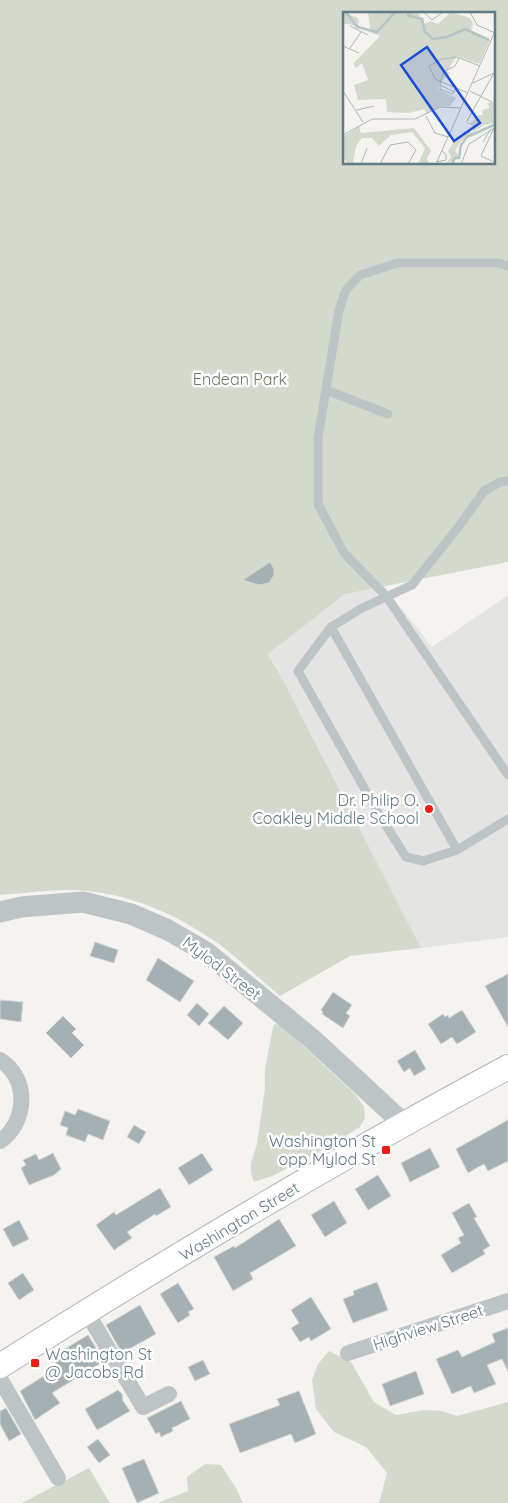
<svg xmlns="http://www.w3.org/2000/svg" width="508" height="1503" viewBox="0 0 508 1503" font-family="Quicksand,sans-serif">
<rect width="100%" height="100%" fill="#f4f3ef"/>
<path fill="#e4e5e3" d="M376 576 432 647 508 595V937L421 948 284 682 268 653 345 594Z"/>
<path fill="#d4d9ce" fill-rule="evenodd" d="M0 0H508V562L345 594 268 654 284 682 421 948 350 956 280 996C260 979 240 960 219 944 181 917 134 895 87 891 59 888 28 893 0 895ZM344 14H494V164H344Z
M275 1024 279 1025 296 1039 356 1095 364 1107 365 1118 360 1127 319 1152 272 1176 254 1182 251 1173V1163L257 1144 265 1088V1070L273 1027Z
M329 1351 351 1362 374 1402 396 1415 424 1410 442 1411 457 1416 508 1402V1503H379L387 1473 366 1447 334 1432 316 1409 312 1380 318 1364Z
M205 1464 221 1465 236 1488 243 1503H157L188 1491 187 1477Z
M89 1468 110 1503H22Z"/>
<path fill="#a4b0b3" stroke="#d5d4d2" d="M270 562 274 569V575L269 583 259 585 243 580Z
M95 942 118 950 114 963 90 956Z
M158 958 194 981 180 1002 146 980Z
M508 974V1027L485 986Z
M333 992 352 1005 346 1013 350 1016 343 1028 322 1014 323 1012 321 1010Z
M0 1000 23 1002 21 1022 0 1019Z
M197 1003 209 1014 199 1026 187 1015Z
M224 1006 243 1023 228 1040 208 1023Z
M462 1010 476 1032 457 1044 452 1037 441 1044 428 1024 443 1014 445 1017 448 1015 449 1018Z
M63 1016 76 1029 72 1033 84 1045 71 1058 46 1033Z
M415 1050 426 1069 414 1076 410 1068 404 1072 397 1061Z
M78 1109 110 1121 103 1140 88 1134 85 1142 66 1135 68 1128 60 1125 65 1111 75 1115Z
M508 1120V1161L488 1171 484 1164 468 1173 456 1149Z
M134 1125 146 1132 139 1144 127 1137Z
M430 1148 440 1167 410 1182 401 1163Z
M53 1153 61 1169 54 1175 29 1185 21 1168 26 1165 23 1160 36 1154 39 1160Z
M202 1153 213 1170 189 1185 178 1168Z
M378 1175 391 1196 368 1210 355 1189Z
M160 1188 171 1207 156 1216 155 1214 127 1232 132 1238 114 1250 96 1225 114 1212 116 1215Z
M334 1201 347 1223 325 1237 311 1215Z
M469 1203 477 1217 474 1218 490 1246 483 1250 485 1254 452 1273 441 1255 461 1243 458 1238 464 1235 452 1213Z
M279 1219 296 1246 250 1273 253 1279 233 1291 214 1257 234 1246 235 1248Z
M19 1220 29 1239 13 1247 3 1229Z
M23 1273 34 1290 19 1300 8 1283Z
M377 1282 388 1310 353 1323 343 1299 354 1295 353 1291Z
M178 1283 194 1309 188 1312 190 1315 178 1323 160 1294Z
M311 1297 331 1329 311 1341 309 1337 300 1342 291 1328 299 1323 291 1310Z
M140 1305 156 1334 122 1353 106 1325Z
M508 1328V1372L502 1359 487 1365 496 1384 474 1393 471 1386 452 1394 436 1359 458 1350 462 1357 495 1342 492 1334Z
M88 1335 104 1361 52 1393 60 1403 35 1420 20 1391 58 1367 52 1357Z
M203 1360 210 1374 195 1381 188 1367Z
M416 1371 424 1394 390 1406 382 1384Z
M118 1390 122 1394 123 1401 130 1411 97 1430 85 1409Z
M299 1391 316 1434 295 1443 291 1434 240 1453 229 1424 280 1405 277 1399Z
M181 1401 190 1419 172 1428 173 1431 161 1437 159 1432 156 1434 147 1418Z
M6 1408 21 1434 9 1441 0 1424V1411Z
M98 1439 110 1455 99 1463 87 1447Z
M144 1459 159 1493 137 1503 122 1468Z"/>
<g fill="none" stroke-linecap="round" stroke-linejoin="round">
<defs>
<path id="secondary" d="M0 1366C166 1261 335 1160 508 1067"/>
</defs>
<use href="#secondary" stroke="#adb6b9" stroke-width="26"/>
<path stroke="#bdc4c6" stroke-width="9" d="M508 266 498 263H398L360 275 346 290 339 310 318 438V504L344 553 386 596 508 775
M326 390 388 414
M508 481 500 482 484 491 460 525 412 585 362 608 331 627 457 850 508 819
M331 627 298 671 380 816 406 857 423 861 457 850"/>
<path stroke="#bdc4c6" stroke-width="16" d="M0 1060C30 1078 27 1123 0 1141
M86 1311 143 1407 169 1394
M348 1353 508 1301
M0 1379 58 1478"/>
<path stroke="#bdc4c6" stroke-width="21" d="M0 912 21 907 83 902 131 914 168 930 206 952 311 1038 404 1124"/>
<use href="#secondary" stroke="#fff" stroke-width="24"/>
</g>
<g fill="#f11c12" stroke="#fff" stroke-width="2">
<circle cx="429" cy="809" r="5"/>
<rect x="381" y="1145" width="10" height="10" rx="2.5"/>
<rect x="30" y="1358" width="10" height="10" rx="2.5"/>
</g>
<g text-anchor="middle" stroke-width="5" stroke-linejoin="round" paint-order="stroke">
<g font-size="16" fill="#6a7960" stroke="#fff">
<text x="240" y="385">Endean Park</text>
</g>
<g font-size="16" fill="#607a83" stroke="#fff" text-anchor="end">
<text x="419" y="806">Dr. Philip O.<tspan x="419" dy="18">Coakley Middle School</tspan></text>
<text x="376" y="1147">Washington St<tspan x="376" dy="18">opp Mylod St</tspan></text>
<text x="45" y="1360" text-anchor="start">Washington St<tspan x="45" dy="18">@ Jacobs Rd</tspan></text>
</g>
<g font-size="16" fill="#607a83" stroke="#fff">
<text transform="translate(222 968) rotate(37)" y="6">Mylod Street</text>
<text transform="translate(239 1221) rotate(-31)" y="6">Washington Street</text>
<text transform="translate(428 1327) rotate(-18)" y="6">Highview Street</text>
</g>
</g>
<g transform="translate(343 12)">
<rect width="152" height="152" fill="#f4f3ef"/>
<path d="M0 0 15 6 16 14 27 17 25 0H74L82 12 87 9 95 12 108 0 127 6 130 12 128 18 147 28 136 52 114 44 104 59 107 61 97 71 95 77 113 86 107 94H97L84 102 81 97 66 101 44 100 43 87 15 88 11 73 25 68 19 51 13 56 10 52 37 24 7 12H0ZM151 78 152 111 141 113 118 129 112 138 116 145 103 152 108 145 105 139 115 124 118 125 121 119 130 120V114L122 110 128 111 135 103H140L139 98 147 96 144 91 150 90ZM16 114 18 121 71 116 88 139 84 146 86 152H75L82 136 69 120 48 123 36 134 29 126H19L13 134 10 152H5L0 145V125Z" fill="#d4d9ce"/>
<path fill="none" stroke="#b3c5c7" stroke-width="2.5" d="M3 0 14 15 34 20 52 0M64 3 79 7 82 20 90 27 104 25 122 17 146 28M109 152 112 146H116L118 133 124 125 153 112"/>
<path fill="none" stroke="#acb8ba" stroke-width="1" d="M81 0 89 8 100 0M127 0 134 13 152 21M7 14 25 23M0 34 16 41M7 36 18 20M130 71 153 60M97 73V77L109 82 111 80M113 75 111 80 97 73 100 60 112 54 116 46M0 79 20 110M127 79 149 90M125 81 92 67 86 54 99 47 114 45 137 54M14 98 31 94M83 104 92 121 105 125M124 109 151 61M151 116 138 144 153 151M0 123 29 107H72L97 95 118 96M140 130 148 117M94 150 103 148V142L99 139M18 152 24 136M37 152 47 133 65 130 73 138 65 152M93 152 153 17M118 152 126 132 153 115"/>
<path fill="#1d4ed8" fill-opacity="0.15" stroke="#1d4ed8" stroke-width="2.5" d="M84 35 137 111 111 129 58 53Z"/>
<rect width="152" height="152" fill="none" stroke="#607a83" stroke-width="2.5"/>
</g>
</svg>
